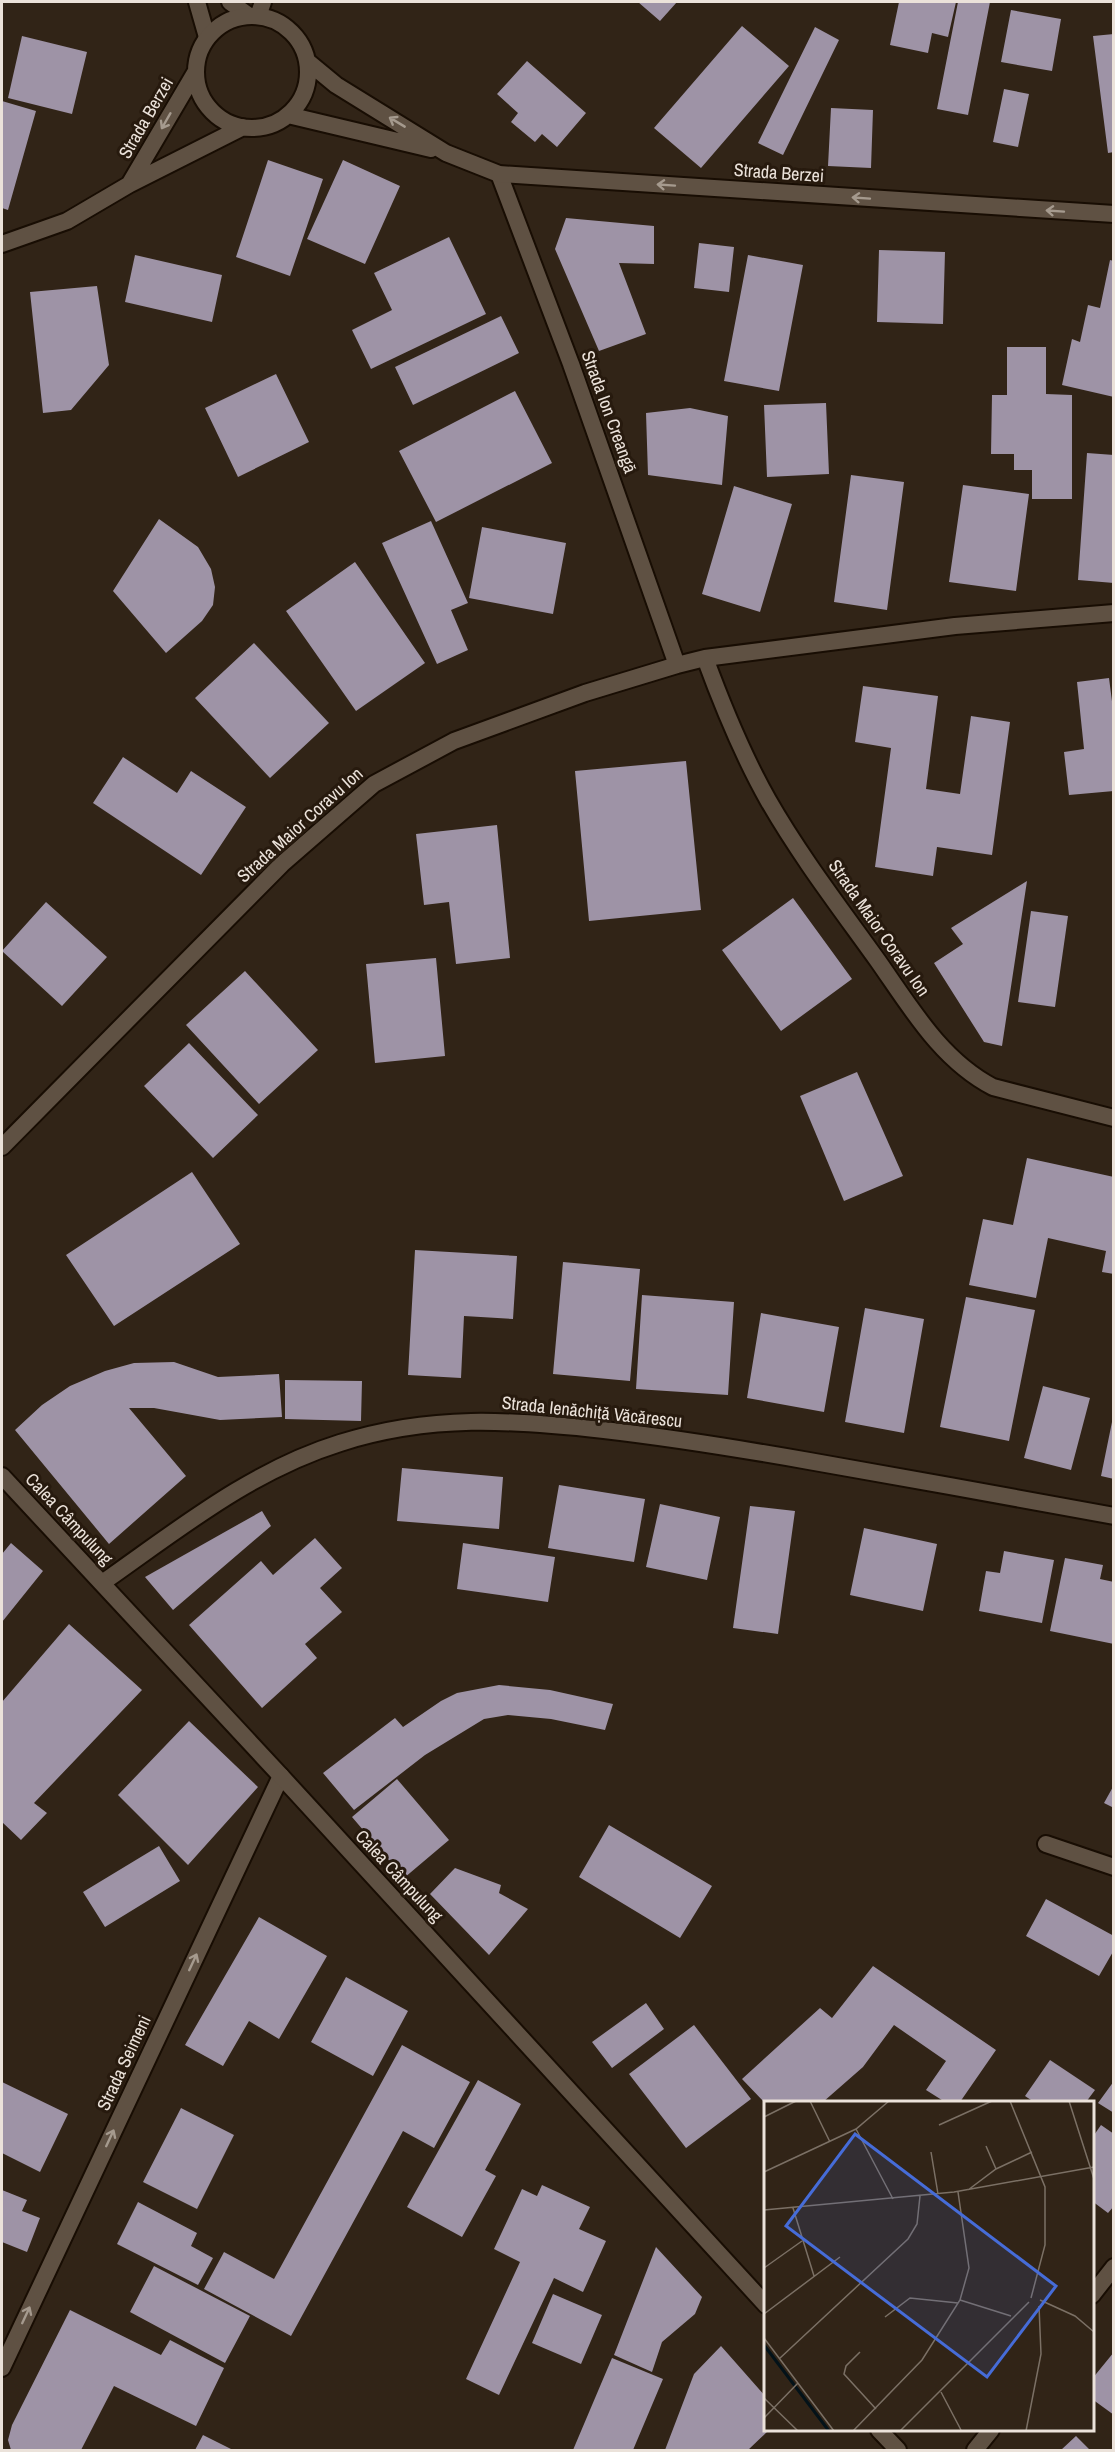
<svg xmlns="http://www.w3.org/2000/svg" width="1115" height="2452" viewBox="0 0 1115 2452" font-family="'Archivo Narrow',sans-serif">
<rect width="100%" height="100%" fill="#312417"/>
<path fill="#9e93a6" d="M638 2H677L660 21Z
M899 2H956L948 37 932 33 928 53 890 45Z
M958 2H990L968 115 937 109Z
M1011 10 1061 19 1052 71 1001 62Z
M742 26 789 66 701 168 654 128Z
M815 27 839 40 783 155 758 143Z
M1114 34V152L1108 153 1093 36Z
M22 36 87 52 72 114 8 98Z
M527 61 586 113 557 147 542 134 535 142 511 122 518 113 497 94Z
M1004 89 1029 94 1018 147 993 142Z
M2 101 36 111 8 210 2 208Z
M831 108 873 110 871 168 828 166Z
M268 160 323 179 290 276 236 257Z
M343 160 400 186 365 264 307 239Z
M566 218 654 226V264L619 263 646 334 599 351 555 249Z
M449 237 486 314 371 369 352 330 392 310 374 273Z
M699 243 734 247 729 292 694 288Z
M879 250 945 252 943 324 877 322Z
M135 255 222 275 212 322 125 302Z
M748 255 803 265 779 391 724 381Z
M1110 260 1114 261V397L1062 385 1072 339 1080 342 1088 305 1100 308Z
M97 286 109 365 71 410 43 413 30 292Z
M501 316 519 353 413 405 395 367Z
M1007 347H1046V394L1072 395V499H1032V470H1014V454H991L992 395H1007Z
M276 374 309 442 238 477 205 408Z
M515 391 552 463 436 522 399 451Z
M826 403 829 474 767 477 764 405Z
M690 408 728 416 722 485 648 475 646 413Z
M1087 453 1114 455V583L1078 580Z
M851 475 904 482 887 610 834 602Z
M963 485 1029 494 1016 591 949 582Z
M734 486 792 504 760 612 702 594Z
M159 519 198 547 211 569 215 587 213 605 202 621 166 653 113 591Z
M431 521 468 603 451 610 468 650 437 664 382 543Z
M482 527 566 543 553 614 469 598Z
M355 562 425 663 356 711 286 611Z
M254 643 329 723 270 778 195 698Z
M1109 678 1114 717V791L1069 795 1064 752 1084 749 1077 682Z
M863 686 938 696 926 789 960 794 971 716 1010 722 992 855 937 847 933 876 875 867 891 748 855 742Z
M123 757 177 793 191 771 246 807 201 875 93 803Z
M686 761 701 910 589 921 575 771Z
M497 825 510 958 456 964 449 902 424 905 416 834Z
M1027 881 1002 1046 984 1042 934 963 963 944 951 928Z
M793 898 852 979 781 1031 722 950Z
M46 902 107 957 62 1006 2 951Z
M1031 911 1068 916 1055 1007 1018 1002Z
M436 958 445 1056 375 1063 366 964Z
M245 971 318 1050 259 1104 186 1025Z
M189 1043 258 1115 213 1158 144 1086Z
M857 1072 903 1176 844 1201 800 1096Z
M1027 1158 1114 1177V1274L1102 1272 1106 1251 1048 1238 1036 1298 969 1285 983 1219 1013 1225Z
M192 1172 240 1244 114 1326 66 1255Z
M415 1250 517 1256 513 1319 464 1316 461 1378 408 1375Z
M563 1262 640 1269 630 1381 553 1374Z
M642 1295 734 1302 728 1395 636 1389Z
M966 1297 1035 1310 1009 1441 940 1427Z
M865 1308 924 1319 904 1433 845 1422Z
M761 1313 839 1327 824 1412 747 1398Z
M174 1362 218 1377 279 1374 282 1417 220 1420 154 1408H129L186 1476 109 1544 15 1430 42 1405 70 1386 105 1371 134 1363Z
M285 1380 362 1381 361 1421 285 1419Z
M1043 1386 1090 1398 1071 1470 1024 1458Z
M1112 1422 1114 1423V1479L1101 1476Z
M402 1468 503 1477 499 1529 397 1521Z
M559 1485 645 1499 634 1562 548 1548Z
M660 1504 720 1517 707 1580 646 1567Z
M750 1506 795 1511 778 1634 733 1628Z
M262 1511 271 1526 173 1610 145 1577Z
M864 1528 937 1544 923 1611 850 1595Z
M315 1538 342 1568 320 1588 342 1612 305 1644 317 1658 262 1708 189 1625 261 1561 273 1575Z
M11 1543 43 1571 2 1622V1554Z
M463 1543 555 1557 548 1602 457 1589Z
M1004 1551 1054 1560 1042 1623 979 1611 986 1571 1000 1573Z
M1065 1558 1103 1565 1100 1579 1114 1582V1644L1050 1631Z
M69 1624 142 1690 34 1803 47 1813 21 1840 2 1822V1702Z
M499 1685 550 1690 613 1704 605 1730 551 1719 508 1715 484 1719 425 1755 354 1810 323 1773 395 1718 403 1727 441 1701 457 1693Z
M189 1721 258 1787 188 1865 118 1795Z
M397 1779 449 1840 404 1878 352 1817Z
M1114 1785V1808L1104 1803Z
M609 1825 712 1886 680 1938 579 1877Z
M159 1846 180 1881 105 1927 83 1892Z
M455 1868 501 1885 499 1893 528 1909 489 1955 430 1894Z
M1046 1899 1114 1936V1950L1099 1976 1026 1936Z
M259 1917 327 1956 279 2039 249 2021 223 2066 185 2045Z
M873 1966 996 2050 960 2102H945L926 2090 946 2061 894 2025 863 2067 823 2102H764L742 2079 820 2008 832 2018Z
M346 1977 408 2011 373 2076 311 2042Z
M646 2003 664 2029 612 2068 592 2042Z
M694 2025 751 2099 686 2148 629 2074Z
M402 2045 470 2082 434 2148 403 2131 291 2336 204 2289 224 2252 274 2279Z
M1050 2060 1095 2090 1086 2102H1034L1025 2096Z
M478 2080 521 2104 485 2170 496 2176 462 2237 407 2207Z
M1114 2081V2113L1098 2103Z
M2 2082 68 2114 40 2172 2 2153Z
M181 2108 234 2135 197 2209 143 2182Z
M1101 2125 1114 2134V2206L1108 2213 1092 2201V2138Z
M542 2185 590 2207 579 2229 606 2241 583 2292 554 2278 499 2395 466 2379 520 2262 494 2249 522 2189 537 2196Z
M2 2190 27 2200 22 2211 40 2218 27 2252 2 2242Z
M138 2202 197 2233 191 2246 213 2258 198 2285 117 2244Z
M656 2247 702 2297 695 2314 662 2342 652 2372 614 2355Z
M154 2266 250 2316 225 2363 130 2312Z
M553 2294 602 2315 581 2364 532 2343Z
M70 2310 161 2355 170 2340 224 2368 196 2426 114 2386 81 2450H11L8 2440 12 2425Z
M721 2346 766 2397V2430H769L748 2450H665L694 2374Z
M1114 2352V2415L1092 2399V2379Z
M612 2358 663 2379 633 2450H573Z
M203 2435 233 2450H195Z
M1076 2436 1090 2450H1061Z"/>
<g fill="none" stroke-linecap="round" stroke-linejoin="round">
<defs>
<path id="minor" d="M197 2 207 37
M230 2 248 15
M258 16 263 2
M499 174 571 364 677 665
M705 658C723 707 742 754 768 800 800 856 840 908 878 961 911 1008 941 1060 993 1087L1114 1118
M2 1147 282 864 374 784 454 741 585 693 677 665 705 658 955 626 1114 613
M102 1583C178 1530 250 1471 340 1443 431 1414 511 1420 604 1430 673 1438 741 1449 809 1461 911 1479 1012 1497 1114 1516
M1046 1844 1114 1867
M1092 2295 1114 2267
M2 2368 281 1776
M975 2450 991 2430"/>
<path id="tertiary" d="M196 72a56 56 0 1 1 112 0a56 56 0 1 1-112 0Z
M307 61 336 85 446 153 499 174 1114 214
M288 115 431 149
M130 183 196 71
M2 244 67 221 130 184 243 127
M2 1476 281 1776 766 2305
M879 2430 898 2450"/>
</defs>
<use href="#minor" stroke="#180d03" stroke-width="20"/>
<use href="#tertiary" stroke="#180d03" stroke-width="20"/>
<use href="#minor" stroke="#5f5143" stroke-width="16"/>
<use href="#tertiary" stroke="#5f5143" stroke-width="16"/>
</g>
<defs><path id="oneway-shaft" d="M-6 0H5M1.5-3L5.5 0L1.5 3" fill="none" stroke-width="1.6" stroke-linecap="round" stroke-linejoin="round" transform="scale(1.5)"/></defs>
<g stroke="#a59a8e">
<use href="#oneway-shaft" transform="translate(166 121) rotate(120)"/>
<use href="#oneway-shaft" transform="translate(397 122) rotate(-149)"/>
<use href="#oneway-shaft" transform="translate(666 185) rotate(-176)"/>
<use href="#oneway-shaft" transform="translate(861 198) rotate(-176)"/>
<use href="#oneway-shaft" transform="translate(1055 211) rotate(-176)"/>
<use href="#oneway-shaft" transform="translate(193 1962) rotate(-65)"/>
<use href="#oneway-shaft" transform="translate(110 2138) rotate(-65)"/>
<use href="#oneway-shaft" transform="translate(26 2315) rotate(-65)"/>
</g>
<g text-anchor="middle" stroke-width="6" stroke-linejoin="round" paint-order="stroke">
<g font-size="18" fill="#ebe2da" stroke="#271a0e">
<text transform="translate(146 118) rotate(-60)" y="6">Strada Berzei</text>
<text transform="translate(779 173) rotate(4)" y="6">Strada Berzei</text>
<text transform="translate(609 412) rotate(70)" y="6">Strada Ion Creangă</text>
<text transform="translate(300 825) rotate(-42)" y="6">Strada Maior Coravu Ion</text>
<text transform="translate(879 928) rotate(55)" y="6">Strada Maior Coravu Ion</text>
<text transform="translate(592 1412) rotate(6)" y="6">Strada Ienăchiță Văcărescu</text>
<text transform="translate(69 1519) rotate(47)" y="6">Calea Câmpulung</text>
<text transform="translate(399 1876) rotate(47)" y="6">Calea Câmpulung</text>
<text transform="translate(124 2063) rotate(-65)" y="6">Strada Seimeni</text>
</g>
</g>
<g transform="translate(764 2101)">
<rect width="330" height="330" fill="#312417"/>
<path fill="none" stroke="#031219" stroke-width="3" d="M0 244 65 330"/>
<path fill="none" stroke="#7b7065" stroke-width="1.5" d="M46 0 66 41M246 0 281 86V144L267 197M305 0 330 78M0 16 32 0M175 24 228 0M92 28 129 98M222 45 232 68M167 51 174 93M0 71 92 28 125 0M204 89 232 68 268 51M29 107 50 175M0 109 190 91 330 66M0 167 38 140M196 199 247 215M276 199 311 215 330 231M0 213 76 156M121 216 146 197 194 202M0 237 70 330M96 251 82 265 80 273 112 308M15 258 144 138 153 123 156 95M177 291 197 329M0 297 34 330M0 317 34 282M89 330 158 259 196 199 205 167 194 91M136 330 265 201M262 330 277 253 275 205"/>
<path fill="#466cd8" fill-opacity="0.15" stroke="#466cd8" stroke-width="3" d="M91 33 292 185 223 276 22 125Z"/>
<rect width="330" height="330" fill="none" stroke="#ebe2da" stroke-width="3"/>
</g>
<rect width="1115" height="2452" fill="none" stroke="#ebe2da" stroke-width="6"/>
</svg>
